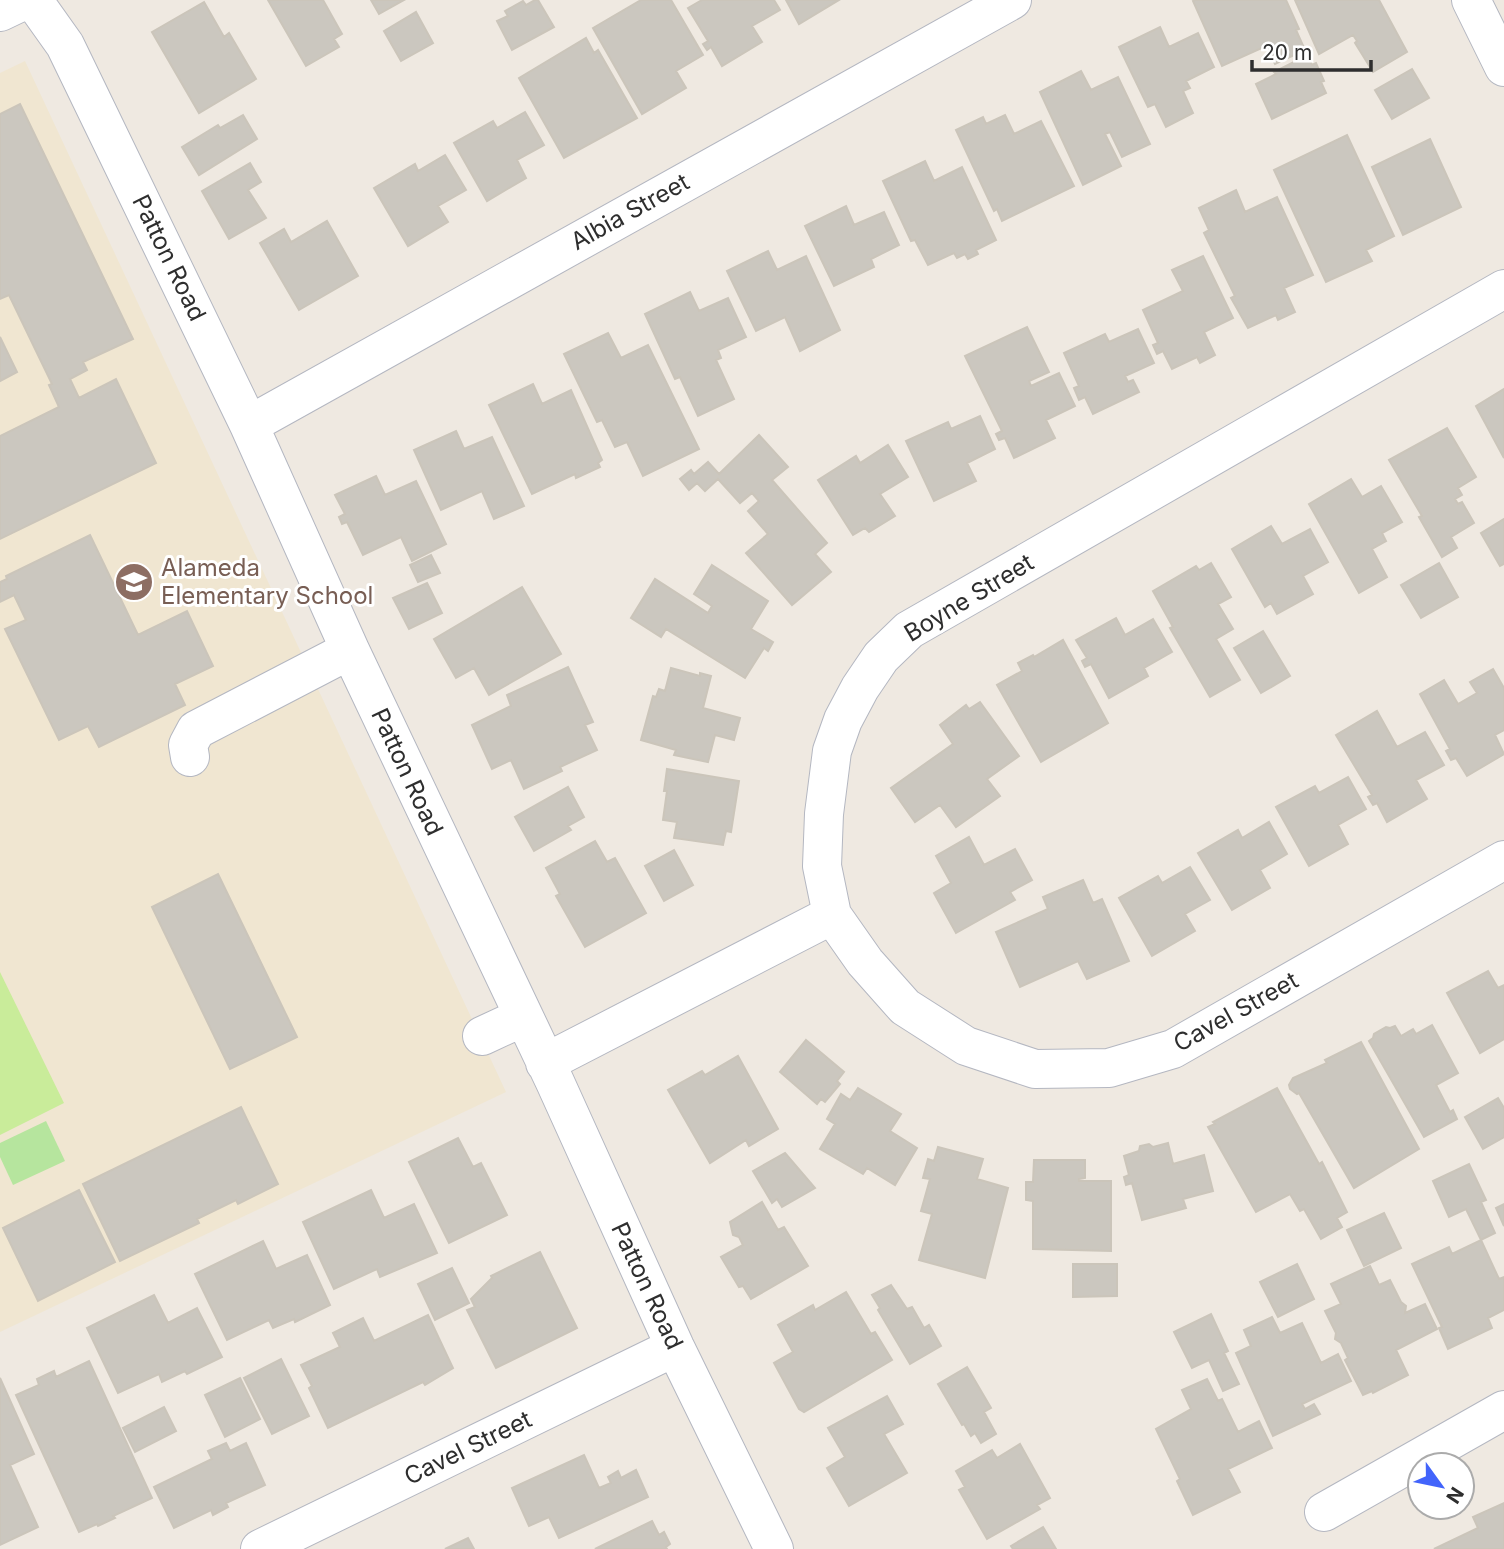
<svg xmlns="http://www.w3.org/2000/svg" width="1504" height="1549" viewBox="0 0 1504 1549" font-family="Inter,sans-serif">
<rect width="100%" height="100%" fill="#efe9e1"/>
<path fill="#f0e6d1" d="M25 61 506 1092 0 1332V73Z"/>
<path fill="#b6e59e" d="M46 1121 65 1161 13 1185 0 1157V1143Z"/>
<path fill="#c9ec9a" d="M0 972 64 1103 0 1135Z"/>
<path fill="#cbc7bf" stroke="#cbc5ba" stroke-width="2" d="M268 0H323L342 34 334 39 339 47 306 66Z
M371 0H404L379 14Z
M535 0H538L554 27 512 50 497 21 508 16 505 11 523 1 526 5Z
M641 0H671L703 55 676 71 686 88 642 114 593 28Z
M702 0H774L780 10 752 26 762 42 722 66 711 47 707 50 703 44 708 41 688 8Z
M786 0H839L799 24Z
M1195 0H1286L1299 29 1296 30 1305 50 1275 64 1266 46 1222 66 1193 1Z
M1295 0H1379L1407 52 1373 72 1355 43 1357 41 1353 35 1319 54Z
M204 2 224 37 229 33 256 79 199 113 152 32Z
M416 12 433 43 401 61 384 31Z
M1160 27 1169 47 1198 33 1214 67 1186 81 1190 88 1183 91 1193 113 1166 127 1155 104 1148 107 1119 47Z
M586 38 594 53 598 50 637 118 564 158 519 78Z
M1308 55 1312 65 1316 63 1324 81 1321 82 1326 93 1272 119 1256 84 1276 74 1274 72Z
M1412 69 1429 98 1392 119 1375 90Z
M1081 71 1091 90 1118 77 1150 144 1122 157 1110 132 1105 134 1121 166 1083 185 1040 92Z
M20 104 133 339 83 362 87 370 70 379 79 398 116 379 156 463 0 539V436L59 407 49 385 52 384 9 295 0 299V114Z
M525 112 544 145 517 160 526 178 487 201 454 143 493 121 497 128Z
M243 115 257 139 199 175 182 147 218 125 220 128Z
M1005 115 1014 134 1041 121 1074 186 1002 221 997 209 994 211 956 130 983 117 986 124Z
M1347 135 1394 236 1366 250 1372 261 1326 282 1274 170Z
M1430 139 1461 207 1403 235 1372 167Z
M445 155 466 190 438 206 448 222 408 246 374 188 415 164 418 171Z
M925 161 934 181 962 167 996 240 976 250 978 254 968 259 965 254 957 258 954 253 928 265 915 240 911 241 883 181Z
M250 163 261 182 248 190 266 218 229 239 202 191Z
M1236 190 1245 212 1277 197 1313 275 1284 288 1295 312 1278 320 1276 315 1248 328 1231 298 1235 296 1204 233 1209 230 1199 208Z
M846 206 854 225 884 212 899 245 871 259 874 267 834 286 805 226Z
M327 221 358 276 299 310 260 243 284 229 291 242Z
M768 251 777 270 806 256 840 330 800 351 785 317 756 331 727 271Z
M1203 256 1233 318 1204 332 1215 355 1200 363 1197 357 1172 369 1163 351 1157 354 1153 345 1158 343 1143 310 1183 291 1172 270Z
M690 292 699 311 728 298 746 337 718 350 721 358 716 360 734 399 698 416 680 377 675 379 645 314Z
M1027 327 1049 372 1029 381 1031 386 1059 373 1075 406 1046 420 1055 438 1014 458 1005 438 999 440 996 434 1002 431 965 356Z
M1138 329 1154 363 1125 376 1128 382 1133 380 1139 392 1093 414 1085 397 1079 400 1074 388 1079 386 1064 353 1105 334 1109 342Z
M608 333 621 358 648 345 699 449 643 476 627 442 615 447 602 420 597 422 564 354Z
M0 337 17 372 0 381Z
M533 384 542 404 571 390 602 460 598 463 600 467 576 478 575 474 532 494 489 405Z
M1504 389V458L1476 406Z
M980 416 995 449 967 463 976 481 934 501 906 441 948 422 951 429Z
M1447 428 1476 477 1458 488 1462 495 1455 499 1458 504 1462 502 1474 523 1451 537 1457 548 1442 557 1419 517 1422 516 1389 460Z
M456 431 464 449 492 437 524 506 494 519 482 491 441 510 414 450Z
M759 435 788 467 772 480 827 543 815 554 831 572 792 605 746 553 768 534 748 511 759 501 752 493 740 503 718 479 705 491 697 483 689 490 680 479 691 470 694 474 708 462 719 474Z
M888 445 908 477 880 494 895 516 869 532 865 528 853 535 818 480 856 456 860 463Z
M376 476 385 495 416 481 446 544 412 561 401 537 363 555 347 522 342 524 339 517 345 514 335 495Z
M1351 479 1362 497 1381 486 1402 522 1382 533 1386 541 1372 549 1387 577 1359 593 1309 504Z
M1504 519V564L1500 566 1481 533Z
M1271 526 1282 544 1310 529 1328 562 1303 576 1313 594 1277 614 1271 603 1265 607 1232 549Z
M90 535 138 635 187 611 213 666 175 684 185 705 99 747 88 726 59 740 5 629 26 620 14 595 0 602V582L7 579 6 576Z
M431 555 440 573 418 582 410 565Z
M1211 563 1231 597 1218 604 1233 629 1216 639 1240 680 1210 697 1170 628 1173 627 1153 591 1196 566 1199 570Z
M1439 563 1458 597 1421 618 1401 585Z
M712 565 768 601 751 629 773 642 768 651 764 648 745 678 666 629 661 637 631 618 655 579 708 613 712 606 694 594Z
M427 583 442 613 409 629 393 598Z
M522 587 561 654 489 695 474 668 456 678 434 639Z
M1116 618 1125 635 1153 619 1172 652 1144 668 1148 676 1109 698 1091 664 1085 667 1082 661 1087 658 1076 640Z
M1263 631 1290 676 1261 693 1234 648Z
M1063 640 1108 723 1041 762 997 685 1022 671 1018 663 1033 655 1034 657Z
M568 667 593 722 585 725 597 750 560 767 562 771 524 789 511 760 492 769 472 725 511 706 507 695Z
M671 668 700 676V673L711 676 703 708 740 718 734 740 715 735 708 762 674 755 676 750 641 740 653 696 656 697 659 689 665 691Z
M1493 669 1504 688V730L1495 735 1504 754 1467 776 1456 758 1451 760 1446 751 1450 749 1420 694 1444 680 1458 704 1477 693 1470 682Z
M980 702 1019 756 987 779 1000 796 956 827 940 805 915 822 891 788 953 744 940 725 966 705 969 709Z
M1377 711 1397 747 1425 732 1444 765 1416 780 1427 799 1387 822 1377 803 1373 805 1368 797 1372 795 1336 735Z
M667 769 739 781 731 832 726 831 723 845 674 838 677 822 663 820 667 791H664Z
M1348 777 1366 809 1338 825 1348 844 1309 866 1276 807 1315 786 1319 793Z
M568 787 584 817 568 826 571 830 534 851 515 817Z
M1269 822 1287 854 1260 870 1270 888 1232 910 1198 853 1238 830 1242 838Z
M969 837 984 865 1015 849 1032 880 1010 892 1015 900 956 933 934 893 951 883 936 856Z
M595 841 607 862 615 858 646 913 585 947 556 896 560 894 546 868Z
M674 850 693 885 664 901 645 866Z
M1190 867 1210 900 1185 914 1195 931 1152 956 1119 898 1158 876 1162 883Z
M218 874 297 1037 230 1069 152 907Z
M1083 880 1093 903 1102 899 1129 961 1087 979 1078 961 1020 987 996 932 1048 909 1043 897Z
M1488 971 1498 988 1504 985V1039L1480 1053 1447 993Z
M1432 1025 1458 1073 1436 1085 1450 1112 1453 1110 1457 1119 1424 1137 1369 1041 1373 1038 1374 1034 1386 1027 1390 1028 1395 1026 1401 1036 1413 1029 1416 1034Z
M806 1040 844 1072 837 1081 840 1084 825 1102 821 1099 817 1104 780 1072Z
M1361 1042 1419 1149 1354 1188 1299 1093 1297 1094 1290 1089 1289 1085 1293 1078 1327 1063 1325 1060Z
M738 1056 778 1129 749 1146 746 1140 710 1163 668 1090 702 1071 705 1075Z
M858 1088 901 1114 890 1131 917 1148 895 1185 867 1168 863 1174 820 1149 835 1124 827 1119 841 1094 850 1100Z
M1277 1088 1319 1164 1322 1162 1347 1212 1337 1218 1342 1227 1321 1239 1304 1209 1300 1211 1290 1194 1256 1212 1208 1127 1215 1124 1213 1122Z
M1498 1098 1504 1108V1137L1483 1149 1465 1117Z
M241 1107 278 1184 238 1204 236 1200 197 1219 199 1223 120 1261 83 1184Z
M458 1138 473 1167 481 1163 507 1215 449 1243 409 1162Z
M1168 1143 1173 1164 1204 1155 1213 1191 1183 1199 1186 1208 1142 1220 1132 1183 1126 1185 1124 1177 1129 1175 1124 1156 1139 1151 1140 1146 1149 1144 1153 1147Z
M938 1147 983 1159 977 1179 1008 1188 985 1278 919 1260 932 1214 921 1211 930 1179 923 1178 928 1159 934 1161Z
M785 1153 815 1188 782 1207 777 1199 772 1203 753 1171Z
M1034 1160H1085V1178L1079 1179V1181H1111V1251L1033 1249V1201L1026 1200V1182H1033Z
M1469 1164 1486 1200 1481 1202 1495 1233 1481 1240 1466 1209 1449 1217 1433 1181Z
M79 1190 115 1262 38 1301 3 1228Z
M371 1190 384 1218 414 1204 437 1253 380 1277 377 1269 334 1289 303 1222Z
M762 1202 778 1230 784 1227 808 1266 751 1299 743 1286 739 1287 721 1257 743 1245 739 1237 733 1235 730 1222Z
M1504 1204V1226L1496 1208Z
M1384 1213 1401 1248 1364 1266 1347 1230Z
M1481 1240 1499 1279 1504 1277V1310L1488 1318 1492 1328 1448 1349 1439 1328 1442 1327 1412 1264 1449 1247 1452 1254Z
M263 1241 276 1269 307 1255 330 1305 295 1322 294 1319 273 1328 269 1320 227 1340 195 1274Z
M540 1252 577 1328 496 1368 467 1310 475 1307 471 1299 492 1278 491 1276Z
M1073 1264H1117V1296L1073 1297Z
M1297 1264 1314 1299 1278 1317 1260 1282Z
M1370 1266 1379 1285 1390 1280 1401 1302 1406 1306 1405 1313 1425 1304 1437 1329 1396 1350 1408 1375 1373 1393 1372 1391 1363 1395 1345 1360 1348 1358 1341 1343 1335 1339 1336 1333 1325 1311 1341 1304 1331 1284Z
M452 1268 469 1303 435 1320 418 1284Z
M891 1285 907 1309 912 1307 924 1328 929 1325 941 1346 910 1364 878 1310 880 1308 872 1295Z
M846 1292 871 1334 875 1332 892 1360 804 1412 799 1409 774 1363 793 1352 778 1325 813 1305 815 1310Z
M154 1295 168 1323 197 1308 222 1357 187 1374 185 1371 162 1382 159 1374 118 1393 87 1328Z
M1211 1314 1228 1351 1224 1353 1239 1384 1223 1391 1209 1360 1192 1368 1174 1332Z
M428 1315 453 1368 425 1385 423 1382 328 1428 309 1388 312 1386 301 1365 340 1347 333 1333 363 1318 374 1341Z
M1272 1317 1280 1333 1302 1323 1321 1363 1338 1354 1351 1381 1302 1404 1305 1409 1314 1404 1320 1414 1273 1436 1236 1353 1251 1346 1244 1330Z
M281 1359 309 1416 272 1434 244 1378Z
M89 1361 152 1498 113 1516 115 1518 98 1526 97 1524 79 1532 16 1395 39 1385 37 1379 54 1371 56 1377Z
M967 1367 991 1408 984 1412 996 1434 981 1443 975 1433 971 1436 964 1424 962 1425 938 1384Z
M0 1378 34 1454 10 1465 38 1527 0 1545Z
M240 1378 260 1419 225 1437 205 1395Z
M1207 1379 1218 1401 1222 1399 1238 1432 1259 1421 1272 1448 1228 1469 1240 1492 1193 1515 1177 1481 1180 1479 1156 1429 1191 1409 1182 1390Z
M887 1396 903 1424 884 1434 907 1473 849 1506 827 1468 845 1457 828 1428Z
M164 1407 176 1431 135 1452 123 1428Z
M226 1443 230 1451 246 1443 265 1485 226 1503 228 1507 213 1515 211 1510 174 1528 154 1487 212 1459 208 1451Z
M1020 1444 1050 1498 1037 1505 1040 1509 987 1539 959 1490 965 1487 956 1471 992 1450 997 1458Z
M584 1455 599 1488 611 1483 608 1477 618 1471 621 1478 636 1470 648 1497 559 1538 549 1517 529 1526 512 1488Z
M1504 1503V1549H1434L1478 1528 1473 1517Z
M652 1521 659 1535 664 1532 670 1544 666 1547 667 1549H595Z
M1043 1527 1056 1549H1013L1011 1546Z
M468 1538 474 1549H445Z"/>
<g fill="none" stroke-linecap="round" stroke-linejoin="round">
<defs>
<path id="minor" d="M33 0 65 45 249 425 350 650 555 1082 675 1347 774 1549
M1471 0 1504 67
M0 12 25 0
M249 425 1012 0
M190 757 188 745 196 730 350 650
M832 915 865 962 905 1007 966 1046 1035 1069 1109 1068 1173 1049 1504 860
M482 1036 523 1017
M545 1063 832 915 822 866 824 814 832 751 843 720 860 688 881 657 909 630 1504 289
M1324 1512 1504 1410
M260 1549 675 1347"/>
</defs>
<use href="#minor" stroke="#b4b7c1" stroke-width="40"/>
<use href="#minor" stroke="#fff" stroke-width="38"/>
</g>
<defs>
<symbol id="school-disc" viewBox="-11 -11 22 22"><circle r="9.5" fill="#8d6e63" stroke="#fff"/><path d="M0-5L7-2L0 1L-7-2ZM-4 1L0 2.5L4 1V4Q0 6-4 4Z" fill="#fff"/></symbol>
</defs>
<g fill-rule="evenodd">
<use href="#school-disc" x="112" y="560" width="44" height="44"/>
</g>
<g text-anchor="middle" stroke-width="6" stroke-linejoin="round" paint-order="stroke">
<g font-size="24" fill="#2e2e2e" stroke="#fff">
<text transform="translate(630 212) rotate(-29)" y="8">Albia Street</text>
<text transform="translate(169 258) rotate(64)" y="8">Patton Road</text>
<text transform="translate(969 598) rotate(-31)" y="8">Boyne Street</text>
<text transform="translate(407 772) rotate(65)" y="8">Patton Road</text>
<text transform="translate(1236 1012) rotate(-29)" y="8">Cavel Street</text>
<text transform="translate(647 1286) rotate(65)" y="8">Patton Road</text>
<text transform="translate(468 1448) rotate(-26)" y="8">Cavel Street</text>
</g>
<g font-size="24" fill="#785e54" stroke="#fff" text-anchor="start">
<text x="161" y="576">Alameda<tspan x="161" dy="28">Elementary School</tspan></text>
</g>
</g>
<g transform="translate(1441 1486) rotate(123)"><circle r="33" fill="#ffffff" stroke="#ababab" stroke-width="2"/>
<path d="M0-5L12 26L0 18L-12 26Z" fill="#4264fb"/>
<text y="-10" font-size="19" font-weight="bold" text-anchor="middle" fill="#2e2e2e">N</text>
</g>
<path d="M1252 60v10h119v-10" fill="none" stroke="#2e2e2e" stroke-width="3.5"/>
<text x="1262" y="60" font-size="21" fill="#2e2e2e" stroke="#ffffff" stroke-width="5" paint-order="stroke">20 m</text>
</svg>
